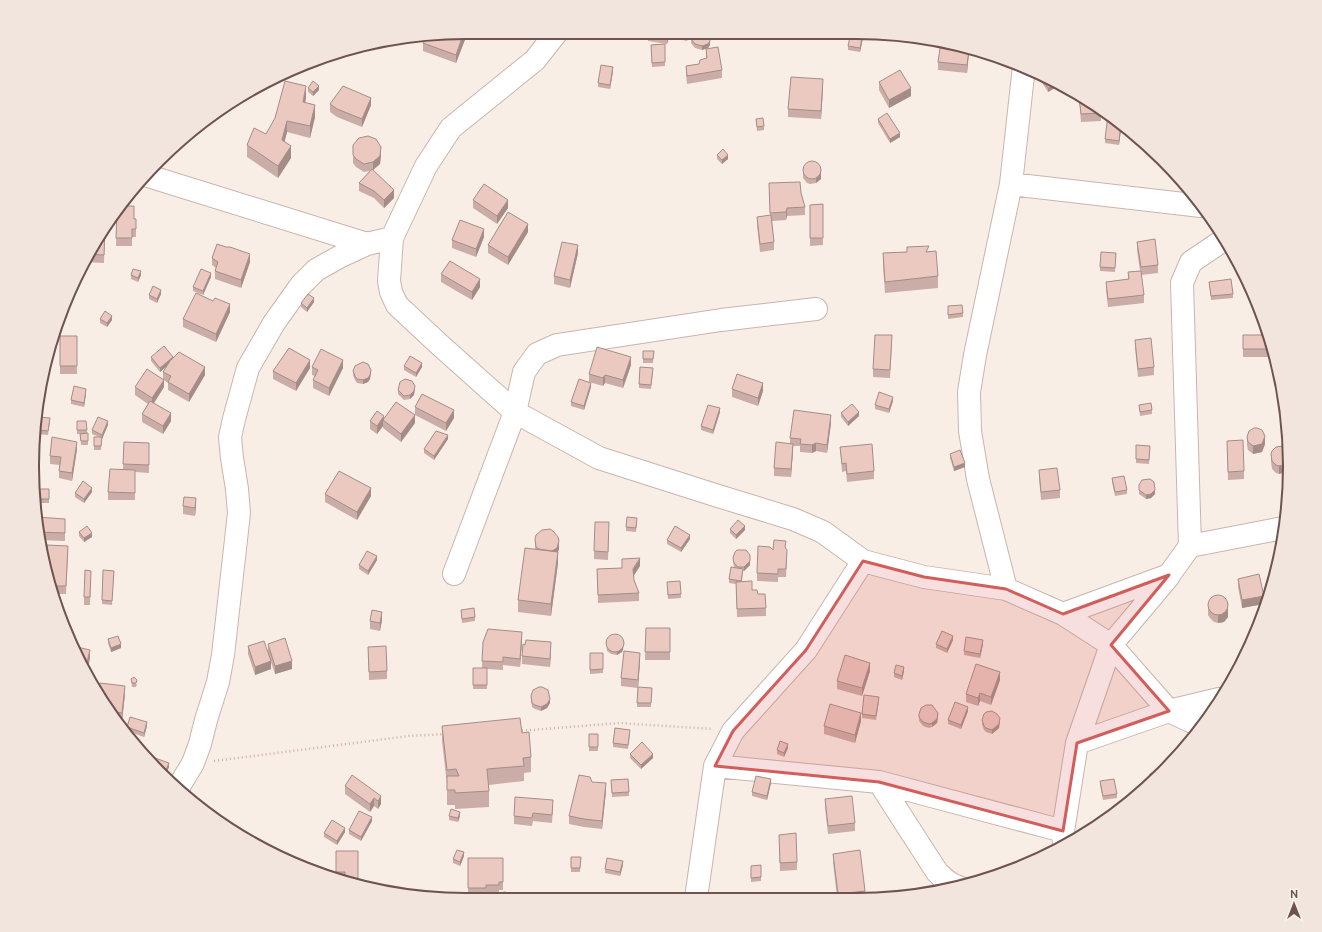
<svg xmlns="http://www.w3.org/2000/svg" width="1322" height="932" viewBox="0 0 1322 932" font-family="Ubuntu,sans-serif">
<rect width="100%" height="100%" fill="#f9eee6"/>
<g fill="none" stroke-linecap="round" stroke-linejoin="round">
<defs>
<path id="minor" d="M557 32 535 60 451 128 426 166 392 238 389 281 391 292 397 305 441 346 515 412 599 458 718 496 793 519 823 532 863 561 924 577 1006 589 1063 614 1111 645 1169 711 1203 727
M145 175 367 244
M1011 184 1201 206
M1190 546 1283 528
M454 574 515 412 524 372 537 354 557 345 721 320 816 309
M1006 589 978 479 970 431 969 392 975 355 1011 184 1024 66
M1063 614 1169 575 1190 546 1182 283 1191 262 1225 239
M1077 743 1169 711 1219 699
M715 766 879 782 1063 831
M879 782 937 872C944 879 950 885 959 887
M178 788 193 763 200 744 206 720 218 682 223 655 239 513 237 489 232 458 230 437 234 419 248 368 274 323 301 285 316 270 341 256 367 244 392 238
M1064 845 1063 831 1077 743 1111 645 1169 576
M696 898 715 766 733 731 806 650 863 561"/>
</defs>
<use href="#minor" stroke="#c8b5ad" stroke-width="24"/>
<path stroke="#cfada5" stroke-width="2.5" stroke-dasharray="1 3" stroke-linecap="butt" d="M518 731 620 723 713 729
M214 761 409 736 445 734"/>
<use href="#minor" stroke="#fff" stroke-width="22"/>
</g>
<path fill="#caada6" d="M466 32V37L456 63 423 51V43Z
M649 32H689L687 41 669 37 667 44 648 41Z
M692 32 710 45 708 48 702 50 695 48 691 43Z
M863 38 860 52 848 50V46Z
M665 44V66L652 67 651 45Z
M706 49 722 70V78L687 84 686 74V66L699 64 706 59Z
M969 49 967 73 938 70V62Z
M613 71 610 89 598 87V83Z
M1041 77 1060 84V85L1048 92 1041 81Z
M879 82 911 96 889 108 879 90Z
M823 87 821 119 788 117V109Z
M308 88 319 90 313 96 308 92Z
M1079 97 1101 113V121L1081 122Z
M306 98 305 103 315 117 310 138 287 132 284 142 291 158 278 178 247 157V145L266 134Z
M330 104 371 105 362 127 337 117 330 112Z
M756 119 764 126V130L757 131Z
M878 119 900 137 890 143 878 123Z
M1120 122 1119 145 1105 143V139Z
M353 145 381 155 380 164 373 170 394 198 384 208 374 198 359 191V183L370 171 364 172 356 167 353 163Z
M717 155 728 159 722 164 717 159Z
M803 167 821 172V179L816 183 810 184 807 183 803 178Z
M769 191 801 193 805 207V215L787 216 786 220 772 221 774 242V250L760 252 757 225V217L770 215Z
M473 200 508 208 497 224 473 208Z
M823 204V245L810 246V205Z
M117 212 136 219V237H132V246H116Z
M105 228 104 263 84 262 90 249Z
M528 232 508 265 488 253V245Z
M484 237 476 257 452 248V240Z
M1137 242 1158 265V273L1141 275 1144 295V303L1108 307 1106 290V282L1128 279V272L1140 271 1137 250Z
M929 252 938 276V288L885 293 883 265V253Z
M578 253 570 288 554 284V276Z
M1116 253 1115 272 1100 271V267Z
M212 258 250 262 241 288 215 279V271L216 268 212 265Z
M441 274 480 287 472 300 441 282Z
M131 275H141L138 282 131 279Z
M211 277 203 295 193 291V287Z
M1209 282 1233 294V298L1211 300Z
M161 294 157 303 149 299V295Z
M314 302 307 312 301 307V303Z
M948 306 963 313V317L948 319Z
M230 312 216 342 183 327V319Z
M100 319 112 320 107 327 100 323Z
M1243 335H1269L1273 352V357H1243Z
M60 336H77V374H60Z
M1135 340 1154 367V375L1138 377 1135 348Z
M892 343 890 378 873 377V369Z
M643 351H654L653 363H643Z
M151 357H173L205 375 189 402 168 390V383L164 380V387L154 403 171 421 163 434 142 422V414L148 404 135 395V387L163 379V372L166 367 160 372 151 361Z
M631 365 623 388 605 383 603 386 589 382V374Z
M404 366 422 367 416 377 404 370Z
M312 367 343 368 329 396 313 388V380L315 376 312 375Z
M310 368 296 391 273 379V371Z
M353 371 371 374 370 379 368 382 363 384 357 383 355 380 353 375Z
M653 372 651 389 639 388V384Z
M591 387 584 410 571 406V402Z
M732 389 763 391 758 406 732 397Z
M398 390H415L414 395 410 399 404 400 398 394Z
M86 393 84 407 71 404V400Z
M893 401 889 413 875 409V405Z
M1139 405 1152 410V414L1140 416Z
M415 407 454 418 446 431 415 415Z
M720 412 713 434 701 430V426Z
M841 413 859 416 848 426 841 417Z
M384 419 415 423 401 442 383 428V426L377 434 370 429V421Z
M77 421 87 430V433H88V445H81L80 434H77Z
M50 422 48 435 38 434V430Z
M831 423 827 453 816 451 812 453 800 452V446H793L791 477 774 476V468L790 444V438Z
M108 425 102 439V438L101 450H94V446L99 437 92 434V430Z
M1247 437 1265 444 1262 452 1253 454 1248 450 1247 445Z
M448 439 434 460 424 453V449Z
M1227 441 1244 471V479L1228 480Z
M124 442 149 443V473L135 472V500H108V492L123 470Z
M1150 446 1149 464 1136 463V459Z
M840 447 874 471V479L847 482 846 471 842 472Z
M77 449 72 481 59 478V471L60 465 50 464V456Z
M1288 449V469L1286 472 1279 474 1276 473 1272 469 1271 462V454Z
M950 454 965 467 954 471 950 458Z
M1039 470 1060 490V498L1041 500 1039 478Z
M1112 478 1127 490V494L1115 496 1112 482Z
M1139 485 1155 494 1151 498 1146 499 1139 494Z
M36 489H49V503H36Z
M92 492 84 503 75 497V493Z
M325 494 371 496 357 520 325 502Z
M183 506H196L195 516 183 514Z
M37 517 65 527V541L39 540Z
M637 522 636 532 626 531V527Z
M730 529 745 530 736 539 730 533Z
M609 530 608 560 594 559V551Z
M79 532 92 537 84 542 79 536Z
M535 539 559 549 558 552V563L551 616 518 612V600L535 549Z
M690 539 681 552 667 544V540Z
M1281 543 1280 552 1278 548V544Z
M786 548 787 558 786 577H778V582L757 581V573L773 550Z
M42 554H68L66 594H55Z
M733 558 750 565 744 571H743L742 581 758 594 766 608V616L737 617 736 584 729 583V579L734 567 733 562Z
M377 560 368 575 359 569V565Z
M640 566 633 576 634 580 639 593V601L598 603 597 569 622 568Z
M103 570 114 571 112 605 102 604Z
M91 578 90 605H84V597Z
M1238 579 1264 604 1242 608 1238 587Z
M667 582 681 594V598L668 599Z
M1208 607 1228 617 1224 622 1218 623 1214 622 1210 618 1208 615Z
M461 610 475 617V621L462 623Z
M382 620 380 631 370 629V621Z
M646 628H670V660H645Z
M108 639 121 648 111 652 108 643Z
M522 640 520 667 503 665V670L487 669V689H473V668H482V661Z
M953 640 947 653 936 648V644Z
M606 641 623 650 622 652 617 655 611 654 607 651Z
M268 644 292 669 275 674 271 662V669L255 675 248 654V646L268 651Z
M983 644 980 658 964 655V651Z
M525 645 551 650 550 667 522 664V656Z
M368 647 387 671V679L369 680Z
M590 653H603V673L590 674Z
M640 661 638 688 621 686V678Z
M870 671 862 696 837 689V681Z
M904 671 902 680 894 677V673Z
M131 679 137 684 136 687H132Z
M1000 680 991 705 980 701 978 706 966 702V694Z
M652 688 651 707H637V703Z
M99 692 125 694 122 721H119Z
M531 696 550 703 547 708 541 711 535 709 532 707 531 700Z
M879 701 876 720 862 718V714Z
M968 711 961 729 948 724V720Z
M919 714 938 717 937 723 932 727 929 728 923 726 919 721Z
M982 720 1000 722 999 728 992 734 986 732 984 730 982 724Z
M861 721 855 743 824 734V726Z
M147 726 144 737 127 731V727Z
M442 726 522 733 531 757V772L524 773V781L489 785V807L455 809V805H447V785L442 741Z
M589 734H598V751H589Z
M630 734 628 749 613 747V743Z
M788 748 784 757 777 754V750Z
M630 754 653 758 641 769 630 758Z
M153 765 169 767 165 776Z
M352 775 381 804 378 809 374 806 370 812 345 794V786Z
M628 779 629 796 612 797 611 780Z
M1100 781 1117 794V798L1103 800 1100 785Z
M592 782 606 791 602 829 584 827 569 824V816Z
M771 783 767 800 752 796V792Z
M825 799 855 823V831L828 834 825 807Z
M553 808 552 823 533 821 532 826 514 824V816Z
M449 816H460L458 822 449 820Z
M372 821 361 841 349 834V830Z
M345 832 337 845 324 837V833Z
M779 835 797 862V870L780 871Z
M336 851H358V886L354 885 345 882V880H340L336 878Z
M833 854 865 891V897H837L833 862Z
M464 856 460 866 453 863V859Z
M571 857H581L580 872H571Z
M468 858H503V890H499V893H486V896H468Z
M623 865 620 876 605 873V869Z
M761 865V881L751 882V866Z"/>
<path fill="#a48d87" d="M464 32H466V37L456 63V55Z
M668 32H669V37L667 44V36Z
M687 32H689L687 41Z
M710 32V45L708 48 702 50V46Z
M863 34V38L860 52V48Z
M969 49V53L967 73V65Z
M613 67V71L610 89V85Z
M823 79V87L821 119V111Z
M1058 83 1060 84V85L1048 92V88Z
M306 86V98L303 114V102Z
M319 86V90L313 96V92Z
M911 88V96L889 108V100Z
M371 98V105L362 127V119Z
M315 105V117L310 138V126Z
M287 121V132L282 152V140Z
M1121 123H1122L1119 145V141Z
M900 133V137L890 143V139Z
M291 146V158L278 178V166Z
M381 147V155L380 164 373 170V162Z
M728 155V159L722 164V160Z
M821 168V179L816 183V179Z
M394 190V198L384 208V200Z
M508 200V208L497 224V216Z
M787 208V216L786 220V212Z
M528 224V232L508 265V257Z
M484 229V237L476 257V249Z
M578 245V253L570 288V280Z
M250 254V262L241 288V280Z
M141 271V275L138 282V278Z
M211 273V277L203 295V291Z
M480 279V287L472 300V292Z
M161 290V294L157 303V299Z
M314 298V302L307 312V308Z
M230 304V312L216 342V334Z
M112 316V320L107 327V323Z
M173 357V361L160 372V368Z
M631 357V365L623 388V380Z
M310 360V368L296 391V383Z
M343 360V368L329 396V388Z
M422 363V367L416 377V373Z
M205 367V375L189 402V394Z
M371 370 370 379 368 382 363 384V380Z
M605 375V383L603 386V378Z
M164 380V387L152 406V398Z
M591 383V387L584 410V406Z
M763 383V391L758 406V398Z
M415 386 414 395 410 399V395Z
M86 389V393L84 407V403Z
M893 397V401L889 413V409Z
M720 408V412L713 434V430Z
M454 410V418L446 431V423Z
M859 412V416L848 426V422Z
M171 413V421L163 434V426Z
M415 415V423L401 442V434Z
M831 415V423L827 453V445Z
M384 416V421L383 420V426L377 434V426Z
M108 421V425L102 439V435Z
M448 435V439L434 460V456Z
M1265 436V444L1262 452 1253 454V446Z
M77 442V449L72 481V473Z
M816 443V451L812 453V445Z
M793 444V452L791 477V469Z
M1288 461V469L1286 472 1279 474V466Z
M965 463V467L954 471V467Z
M92 488V492L84 503V499Z
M371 488V496L357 520V512Z
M1155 490V494L1151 498 1146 499V495Z
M196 498V506L195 516V508Z
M745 526V530L736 539V535Z
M92 533V537L84 542V538Z
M690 535V539L681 552V548Z
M559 541V549L558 552V563L551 616 550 553Z
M377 556V560L368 575V571Z
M640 558V566L633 577V569Z
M750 561V565L744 571V567Z
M1264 596V604L1242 608V600Z
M1228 602V617L1224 622 1218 623V615Z
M382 612V620L380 631V623Z
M522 632V640L520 667V659Z
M953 636V640L947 653V649Z
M624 640 623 650 622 652 617 655V651Z
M983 640V644L980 658V654Z
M551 642V650L550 667V659Z
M121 644V648L111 652V648Z
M90 650V658L87 673 85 670Z
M640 653V661L638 688V680Z
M271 661V669L255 675V667Z
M292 661V669L275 674V666Z
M870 663V671L862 696V688Z
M904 667V671L902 680V676Z
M1000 672V680L991 705V697Z
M125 686V694L122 721V713Z
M980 693V701L978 706V698Z
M550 699V703L547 708 541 711V707Z
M968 707V711L961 729V725Z
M861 713V721L855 743V735Z
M938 713V717L937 723 932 727V723Z
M1000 718 999 728 992 734V730Z
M147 722V726L144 737V733Z
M788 744V748L784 757V753Z
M653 754V758L641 769V765Z
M169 763V767L165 776V772Z
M771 779V783L767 800V796Z
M606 783V791L602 829V821Z
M381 796V804L378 809V801Z
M374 798V806L370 812V804Z
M460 812V816L458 822V818Z
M372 817V821L361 841V837Z
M345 828V832L337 845V841Z
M464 852V856L460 866V862Z
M623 861V865L620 876V872Z"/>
<path fill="#ebc9c1" stroke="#a48d87" d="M464 32 456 55 423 43 425 37Z
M649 32H668L667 36 648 33Z
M692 32H710V41L708 44 702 46 695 44 691 39Z
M851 32 863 34 860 48 848 46Z
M941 42 949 43 969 49 967 65 938 62Z
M665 44V62L652 63 651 45Z
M718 47 722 70 687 76 686 66 699 64 700 60 707 58 706 49Z
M601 65 613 67 610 85 598 83Z
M900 70 911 88 889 100 879 82Z
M1043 75 1058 83 1048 88 1041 77Z
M791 77 823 79 821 111 788 109Z
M285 81 306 86 303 102 315 105 310 126 287 121 282 140 291 146 278 166 247 145 254 128 266 134 275 118Z
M313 81 319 86 313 92 308 88Z
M343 86 371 98 362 119 337 109 330 104Z
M1079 97H1083L1101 109V113L1081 114Z
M887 113 900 133 890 139 878 119Z
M1108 115 1111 116 1121 123 1119 141 1105 139Z
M763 118 764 126 757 127 756 119Z
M368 136 376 139 381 147 380 156 373 162 364 164 356 159 353 155V145L359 138Z
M723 149 728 155 722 160 717 155Z
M803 170a9 9 0 1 1 18 0a9 9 0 1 1-18 0Z
M372 169 394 190 384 200 374 191 359 183Z
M800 182 801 193 805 207 787 208 786 212 770 213 769 183Z
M484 184 508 200 497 216 473 200Z
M823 204V238H810V205Z
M121 206H134V219H136V229H132V238H116L117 212Z
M508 212 528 224 508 257 488 245Z
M771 215 774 242 760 244 757 217Z
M460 220 484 229 476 249 452 240Z
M105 228 104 255 88 254 90 249Z
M1155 239 1158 265 1141 267 1137 242Z
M562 242 578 245 570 280 554 276Z
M217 244 226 247H230L250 254 241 280 215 271 218 262 212 258Z
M929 246 926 252 936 251 938 276 885 282 883 253 907 252V247Z
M1101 252 1116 253 1115 268 1100 267Z
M450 261 480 279 472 292 441 274Z
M133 269 141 271 138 278 131 275Z
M201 269 211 273 203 291 193 287Z
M1141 271 1144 295 1108 299 1106 282 1129 279 1128 272Z
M1231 279 1233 294 1211 296 1209 282Z
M153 286 161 290 157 299 149 295Z
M196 293 213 301 215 298 230 304 216 334 183 319Z
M308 294 314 298 307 308 301 303Z
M962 305 963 313 948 315V306Z
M105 311 112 316 107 323 100 319Z
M875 335H892L890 370 873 369Z
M1243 335H1269L1272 349H1243Z
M60 336H77V366H60Z
M1151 338 1154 367 1138 369 1135 340Z
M164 346 173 357 160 368 151 357Z
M597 347 631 357 623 380 605 375 603 378 589 374Z
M289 348 310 360 296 383 273 371Z
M321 349 343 360 329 388 313 380 318 370 312 367Z
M643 351H654L653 359H643Z
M179 352 205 367 189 394 168 382 171 376 163 372 170 361Z
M410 356 422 363 416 373 404 366Z
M363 362 368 364 371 370 370 375 368 378 363 380 357 379 355 376 353 371 355 366Z
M640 367 653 368 651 385 639 384Z
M147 369 164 380 152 398 135 387Z
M737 374 763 383 758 398 732 389Z
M405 379 412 381 415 386 414 391 410 395 404 396 398 390 400 382Z
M579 379 591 383 584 406 571 402Z
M74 386 86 389 84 403 71 400Z
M879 392 893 397 889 409 875 405Z
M422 394 454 410 446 423 415 407Z
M150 401 171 413 163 426 142 414Z
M396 402 415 415 401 434 383 420Z
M1151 403 1152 410 1140 412 1139 405Z
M852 404 859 412 848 422 841 413Z
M708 405 720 408 713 430 701 426Z
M794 410 831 415 827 445 816 443 812 445 800 444 801 439 790 438Z
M377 411 384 416 377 426 370 421Z
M39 417 50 418 48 431 38 430Z
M98 417 108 421 102 435 92 430Z
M77 421H86L87 430H77Z
M1254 428H1257L1262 430 1265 436 1262 444 1253 446 1248 442 1247 437 1249 431Z
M436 431 448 435 434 456 424 449Z
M88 433V441H81L80 434Z
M52 437 77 442 72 473 59 471 61 457 50 456Z
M94 437H102L101 446H94Z
M1243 440 1244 471 1228 472 1227 441Z
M124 442 149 443V465L123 464Z
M776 442 793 444 791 469 774 468Z
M872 444 874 471 847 474 846 463 842 464 840 447Z
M1136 445 1150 446 1149 460 1136 459Z
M1283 446 1288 449V461L1286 464 1279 466 1276 465 1272 461 1271 454 1272 451 1276 447Z
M960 450 965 463 954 467 950 454Z
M1057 468 1060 490 1041 492 1039 470Z
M110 469 135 470V493L108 492Z
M339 471 371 488 357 512 325 494Z
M1124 476 1127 490 1115 492 1112 478Z
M1150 479 1154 482 1155 490 1151 494 1146 495 1139 490V485L1142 480Z
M83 481 92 488 84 499 75 493Z
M36 489H49V499H36Z
M184 497 196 498 195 508 183 506Z
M37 517 65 519V533L38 532Z
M627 517 637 518 636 528 626 527Z
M738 520 745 526 736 535 730 529Z
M595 522H609L608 552 594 551Z
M87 526 92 533 84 538 79 532Z
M675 526 690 535 681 548 667 540Z
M550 529 553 531 558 537 559 541 557 548 552 551 539 549 536 547 535 539 536 535 542 530Z
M774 540 786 541 785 547 787 550 786 569H778V574L757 573 758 546 770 547 773 550Z
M1281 543 1280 549 1278 544Z
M47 545 68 546 66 586H52L42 554H47Z
M525 548 558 552 551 604 518 600Z
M737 550H746L750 555V561L744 567H738L734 563 733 558 735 552Z
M367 551 377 556 368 571 359 565Z
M640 558 633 569 634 580 639 593 598 595 597 569 622 568V559Z
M731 567 743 569 741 581 729 579Z
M85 570 91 571 90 597H84Z
M103 570 114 571 112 601 102 600Z
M1259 574 1264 596 1242 600 1238 579Z
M680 581 681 594 668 595 667 582Z
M752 581V590H757L758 594H765L766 608 737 609 736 582Z
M1208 605a10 10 0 1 1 20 0a10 10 0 1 1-20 0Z
M474 608 475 617 462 619 461 610Z
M372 610 382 612 380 623 370 621Z
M646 628H670V652H645Z
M488 629 522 632 520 659 503 657V662L482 661 483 642Z
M942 631 953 636 947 649 936 644Z
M606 643a9 9 0 1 1 18 0a9 9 0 1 1-18 0Z
M118 636 121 644 111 648 108 639Z
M966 637 983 640 980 654 964 651Z
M285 638 292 661 275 666 268 644Z
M526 640 551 642 550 659 522 656 523 644 525 645Z
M264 641 271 661 255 667 248 646Z
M73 646 90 650 85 670 77 658Z
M386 646 387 671 369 672 368 647Z
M624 651 640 653 638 680 621 678Z
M590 653H603V669L590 670Z
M845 655 870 663 862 688 837 681Z
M976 664 1000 672 991 697 980 693 978 698 966 694Z
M896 665 904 667 902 676 894 673Z
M473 668H487V685H473Z
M134 677 137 680 136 683H132L131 679Z
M100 683 125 686 122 713 113 712 99 692Z
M539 687H542L548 690 550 699 547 704 541 707 535 705 532 703 531 696 533 690Z
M638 687 652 688 651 703H637Z
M864 695 879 697 876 716 862 714Z
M955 702 968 707 961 725 948 720Z
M830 704 861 713 855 735 824 726Z
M926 705H932L938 713 937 719 932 723 929 724 923 722 919 717V714L921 708Z
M992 711 997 714 1000 718 999 724 992 730 986 728 984 726 982 720 984 714 986 712Z
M130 717 147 722 144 733 127 727Z
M520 718 522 733 529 732 531 757 523 758 524 766 487 769 489 791 455 793V790H447V776H459L456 769 447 770 442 726Z
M615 728 630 730 628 745 613 743Z
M589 734H598V747H589Z
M780 741 788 744 784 753 777 750Z
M642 742 653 754 641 765 630 754Z
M155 758 169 763 165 772 159 770 153 765Z
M1157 770 1161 772 1151 783 1149 778 1150 774Z
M352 775 381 796 378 801 374 798 370 804 345 786Z
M579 775 590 777 592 782 606 783 602 821 584 819 569 816Z
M756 776 771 779 767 796 752 792Z
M628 779 629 792 612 793 611 780Z
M1114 779 1117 794 1103 796 1100 781Z
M1140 793 1136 796V794Z
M852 796 855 823 828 826 825 799Z
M515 797 553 800 552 815 533 813 532 818 514 816Z
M451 809 460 812 458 818 449 816Z
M359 811 372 817 361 837 349 830Z
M332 820 345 828 337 841 324 833Z
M239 829 238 833 233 830Z
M796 833 797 862 780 863 779 835Z
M267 843 277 852 274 855 263 848Z
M457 850 464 852 460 862 453 859Z
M860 850 865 891 838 894 833 854Z
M336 851H358V882H350V880H345V872H336Z
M571 857H581L580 868H571Z
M468 858H503V882H499V885H486V888H468Z
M607 858 623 861 620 872 605 869Z
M761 865V877L751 878V866Z
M505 892 511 894 513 899H495L499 893Z"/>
<path fill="#d25e5b" fill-opacity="0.2" stroke="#d25e5b" stroke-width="3" stroke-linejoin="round" d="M863 561 924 577 1006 589 1063 614 1169 575 1111 645 1169 711 1077 743 1063 831 879 782 715 766 733 731 806 650Z"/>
<path d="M0 0H1322V932H0ZM466 39H856A427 427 0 0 1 1283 466V466A427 427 0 0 1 856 893H466A427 427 0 0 1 39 466V466A427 427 0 0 1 466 39Z" fill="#f1e5de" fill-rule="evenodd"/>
<path fill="none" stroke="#6e534e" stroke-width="2" d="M466 39H856A427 427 0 0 1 1283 466V466A427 427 0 0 1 856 893H466A427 427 0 0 1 39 466V466A427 427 0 0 1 466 39Z"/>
<g transform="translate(1294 904)" stroke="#fcf2eb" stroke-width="3" paint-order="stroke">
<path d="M0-3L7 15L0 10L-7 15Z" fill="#6e534e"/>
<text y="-6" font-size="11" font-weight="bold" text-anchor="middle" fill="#6e534e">N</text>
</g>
</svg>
